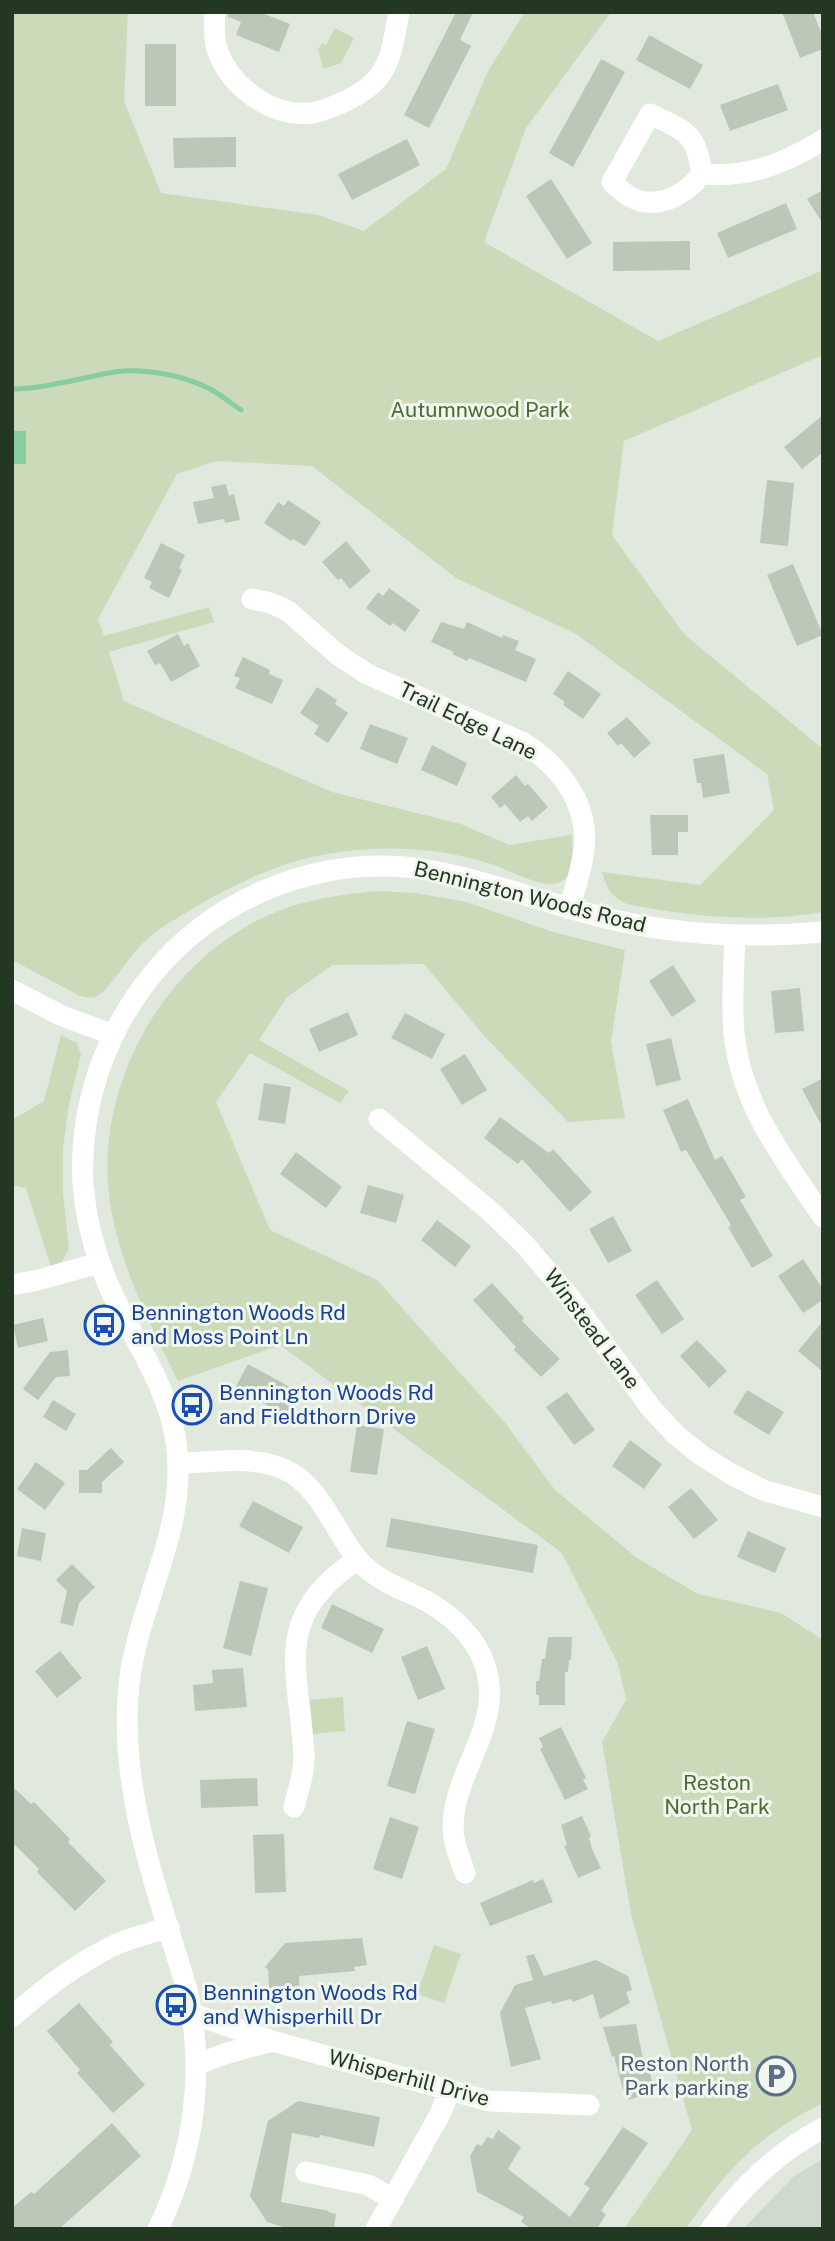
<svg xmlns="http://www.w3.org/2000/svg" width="835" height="2241" viewBox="0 0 835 2241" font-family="'Public Sans',sans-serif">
<rect width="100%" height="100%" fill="#e1e9de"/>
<path fill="#d0d9cd" d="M823 2159V2229H743L794 2176Z"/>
<path fill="#cbdab8" d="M12 12H128L124 101 161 193 318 215 364 231 446 169 488 71 525 12H611L526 128 484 242 658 341 823 270V355L624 441 612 535 684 634 823 749V912C767 922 705 918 649 908 639 906 626 906 618 899 608 892 605 882 602 872L700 885 774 810 767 774 576 634 456 578 312 466 216 461 177 474 98 619 104 636 209 607 214 622 109 652 124 701 332 792 461 824 509 845 572 835C572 851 577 876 558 883 542 889 505 868 488 863 440 848 390 845 340 852 286 859 239 881 192 909 176 919 158 928 144 942 130 954 108 993 95 997 90 999 85 997 80 996L12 960Z
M335 28 354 38 341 63 323 69 318 49 322 43 326 45Z
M379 891 416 893 466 902 553 932 625 950 611 1042 625 1118 568 1122 486 1038 424 964 333 965 287 997 259 1040 349 1091 340 1103 250 1053 216 1102 270 1230 377 1280 506 1424 555 1490 637 1558 698 1594 781 1613 823 1640V2103C758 2135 726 2170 686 2229H624L692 2130 631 1914 602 1742 626 1700 618 1664 562 1553 280 1345 178 1381C151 1325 122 1271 111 1209 90 1088 165 954 281 910 313 898 345 894 379 891Z
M61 1035 77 1043 81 1055 69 1104 63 1148V1193L69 1250 62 1261 51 1267 26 1188 12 1185V1120L44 1101Z
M343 1697 345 1731 313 1734 310 1700Z
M434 1945 461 1954 444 2003 417 1994Z"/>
<path fill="#88cd9f" d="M12 431H26V464H12Z"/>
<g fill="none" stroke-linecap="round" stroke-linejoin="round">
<path stroke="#88cd9f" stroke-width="5" d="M12 389C49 388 79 378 114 372 144 368 183 375 210 389 221 395 231 403 241 410"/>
</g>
<path fill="#bbc7b7" d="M228 12H259L290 24 279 52 236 35 241 22 228 17Z
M456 12H473L460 40 471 46 429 128 404 115Z
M782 12H813L823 37V49L800 58Z
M649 35 703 65 690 89 636 60Z
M145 44H176V106H145Z
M601 59 625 72 573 167 549 153Z
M778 84 788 110 730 131 720 105Z
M236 137V167L174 168 173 138Z
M407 139 420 165 352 200 338 174Z
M551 179 592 243 567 259 526 196Z
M823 190V224L807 199Z
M786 203 797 229 728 258 717 233Z
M690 241V270L613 271V242Z
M823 415V452L802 469 784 447Z
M767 480 794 483 788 546 760 543Z
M226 484 229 496 234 494 240 520 225 523 224 519 198 524 193 502 214 498 211 487Z
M288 500 321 522 305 546 293 539 291 541 264 523 278 502 284 506Z
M346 541 371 571 350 589 341 578 338 580 322 562Z
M161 543 185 555 179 568 182 570 169 598 149 588 152 582 144 578Z
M793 564 823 635 797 646 767 575Z
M389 588 420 610 405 632 393 623 390 626 366 608 378 592 383 596Z
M441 622 464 629 467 622 502 638 503 635 519 641 515 650 536 659 526 682 469 658 467 661 452 654 454 652 431 642Z
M178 634 184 646 188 643 200 666 171 682 160 663 155 665 147 651Z
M243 657 270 670 269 674 283 680 272 704 235 688 240 678 234 676Z
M568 671 601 694 583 719 563 705 565 702 553 694Z
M317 687 337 700 335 704 348 713 328 743 314 734 319 726 300 713Z
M627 717 651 743 634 758 621 743 618 746 607 733Z
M370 724 408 738 397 764 360 749Z
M432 745 467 763 457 786 421 770Z
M724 754 730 793 703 798 701 783H697L693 759Z
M516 775 525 786 528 784 548 807 532 821 528 816 520 822 505 804 500 808 491 797Z
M650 815H688V832H678V855H652Z
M673 965 696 1001 672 1017 649 981Z
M800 988 804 1031 775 1033 771 991Z
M348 1012 358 1035 319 1052 309 1029Z
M405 1013 445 1034 432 1059 391 1038Z
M671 1038 681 1080 656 1086 646 1044Z
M465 1054 487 1090 462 1105 440 1069Z
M823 1078V1128L802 1089Z
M264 1083 291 1087 285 1124 258 1120Z
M688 1099 715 1160 722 1156 746 1197 740 1200 773 1256 752 1268 728 1227 731 1225 686 1150 681 1152 663 1110Z
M500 1117 549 1153 553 1149 592 1192 570 1212 522 1159 518 1164 484 1138Z
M296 1152 342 1187 326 1208 280 1174Z
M368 1185 404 1195 396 1223 360 1213Z
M613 1216 632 1251 608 1263 589 1229Z
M437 1220 471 1246 455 1267 421 1240Z
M803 1259 823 1289V1300L803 1313 778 1276Z
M657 1280 684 1319 662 1334 635 1295Z
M492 1283 524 1318 522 1321 560 1359 541 1377 514 1350 516 1347 473 1300Z
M43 1318 48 1341 18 1348 13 1325Z
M823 1321V1372L798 1351Z
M697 1340 727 1371 709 1388 680 1356Z
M68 1350 70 1376 56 1377 38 1400 23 1389 50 1352Z
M248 1364 299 1392 286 1415 235 1388Z
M747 1390 784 1412 769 1435 733 1413Z
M567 1392 595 1430 574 1445 546 1407Z
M53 1400 76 1414 66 1431 43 1417Z
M357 1425 384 1429 377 1475 350 1472Z
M630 1440 662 1464 644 1489 612 1466Z
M111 1448 124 1462 102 1482V1493H79V1470H87Z
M36 1462 65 1483 45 1510 17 1489Z
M691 1488 718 1520 694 1539 668 1507Z
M253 1501 303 1527 289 1553 239 1526Z
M391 1518 538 1545 533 1573 386 1547Z
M22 1528 46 1533 41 1561 17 1556Z
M748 1531 786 1548 775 1573 737 1557Z
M72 1564 95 1587 79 1603 73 1626 60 1623 67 1591 56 1580Z
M240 1581 268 1588 251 1656 223 1648Z
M332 1604 384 1629 372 1653 321 1628Z
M548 1637H572L571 1660H569L568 1672H565V1705H539V1695H536V1681H539L542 1659H545Z
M427 1646 445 1689 418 1700 401 1657Z
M60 1651 82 1678 57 1698 35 1671Z
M243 1668 247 1707 195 1711 193 1685 213 1683 212 1670Z
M407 1721 435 1729 415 1794 387 1786Z
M561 1727 586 1778 583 1780 588 1789 565 1800 540 1749 543 1747 539 1738Z
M257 1778 258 1806 201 1808 200 1780Z
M12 1786 31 1804 34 1802 70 1839 68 1842 106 1881 75 1911 37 1872 39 1869 12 1842Z
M582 1816 591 1836 589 1838 592 1849 601 1868 578 1878 564 1846 567 1845 561 1825Z
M390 1817 419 1827 402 1879 373 1869Z
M284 1834 286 1892 255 1893 253 1835Z
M543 1879 553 1902 490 1926 480 1903 533 1880 534 1883Z
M362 1938 367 1965 354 1967 355 1971 299 1976 300 1999 270 2000 268 1970 265 1967 285 1943Z
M534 1954 544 1976 596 1960 628 1976 632 1990 626 1992 630 2003 600 2019 593 1994 573 2002 571 1999 552 2004 551 2001 525 2008 541 2059 511 2067 500 2013 515 1985 533 1980 526 1956Z
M79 2003 113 2042 110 2045 145 2085 113 2113 77 2073 80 2070 47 2031Z
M636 2024 643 2059 645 2058 655 2090 629 2100 626 2089 623 2090 614 2056 612 2057 603 2027Z
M298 2101 380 2117 374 2147 320 2135 319 2138 292 2133 281 2202 329 2211 328 2212 336 2214 334 2229H289L267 2222 250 2196 268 2121Z
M112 2123 141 2156 59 2229H12V2208L31 2192 34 2194Z
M623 2127 648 2143 601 2211 606 2214 597 2229H532L521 2222 524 2217 477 2192 470 2156 477 2144 482 2146 487 2137 493 2139 498 2130 521 2147 508 2169 570 2217 590 2188 584 2184Z"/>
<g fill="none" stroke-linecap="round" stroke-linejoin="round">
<path stroke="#fff" stroke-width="21" d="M215 12C214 24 214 38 217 49 230 87 272 118 312 113 324 111 337 105 348 100 360 94 373 85 381 74 393 56 395 32 399 12
M650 114C686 131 696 133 702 174 685 195 656 212 629 196 623 193 617 186 612 182Z
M702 174C749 178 783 164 823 140
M252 599 271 603 288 611 337 654 367 674 524 743C562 768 592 807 583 856 580 874 574 892 569 909
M735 936C734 968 731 1001 734 1033 741 1105 784 1159 823 1217
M12 990 60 1015 113 1035
M379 1119 490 1211 525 1245 568 1295 651 1408 676 1435 701 1455 731 1474 763 1490 823 1507
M12 1285 38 1280 99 1263
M178 1464C213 1461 261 1454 293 1474 325 1495 336 1535 360 1562 380 1583 404 1589 428 1602 459 1620 485 1647 489 1684 495 1738 446 1784 454 1838 456 1850 461 1862 465 1873
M294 1807C298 1790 305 1772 304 1755 299 1668 270 1617 358 1559
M193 2014 272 2041 489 2101 589 2105
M12 2017C45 1987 77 1963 117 1944 133 1937 152 1933 169 1927
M196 2065 224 2054 272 2041
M306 2172 368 2185 393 2199
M158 2229C194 2155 206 2070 187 1990 158 1891 118 1790 129 1685 138 1602 189 1528 176 1442 168 1387 136 1344 113 1295 97 1261 86 1222 83 1184 79 1109 104 1034 151 976 219 892 332 850 438 872 499 884 558 908 619 921 686 936 754 938 823 932
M376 2229 440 2114 450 2091
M711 2229C740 2188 779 2151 823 2128"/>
</g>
<defs>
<symbol id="bus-ring" viewBox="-11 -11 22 22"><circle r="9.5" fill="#f1f6ef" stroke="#1a4fb4" stroke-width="1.5"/><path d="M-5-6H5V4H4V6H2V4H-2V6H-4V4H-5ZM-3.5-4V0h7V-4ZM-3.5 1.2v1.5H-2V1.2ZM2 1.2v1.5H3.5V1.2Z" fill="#1a4fb4"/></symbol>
<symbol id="parking-ring" viewBox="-11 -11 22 22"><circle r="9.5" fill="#f1f6ef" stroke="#5c6f8a" stroke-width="1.5"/><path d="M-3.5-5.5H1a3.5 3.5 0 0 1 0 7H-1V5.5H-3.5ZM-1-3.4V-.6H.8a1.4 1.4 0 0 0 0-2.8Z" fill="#5c6f8a"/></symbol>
</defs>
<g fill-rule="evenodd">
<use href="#bus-ring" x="82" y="1303" width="44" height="44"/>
<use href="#bus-ring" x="170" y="1383" width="44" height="44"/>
<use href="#bus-ring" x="154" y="1983" width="44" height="44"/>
<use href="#parking-ring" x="754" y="2054" width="44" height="44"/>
</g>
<g text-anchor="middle" stroke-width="6" stroke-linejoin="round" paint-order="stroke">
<g font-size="21" fill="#496d2d" stroke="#f1f6ef">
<text x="480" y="417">Autumnwood Park</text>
<text x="717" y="1790">Reston<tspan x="717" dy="24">North Park</tspan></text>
</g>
<g font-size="21" fill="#233821" stroke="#f1f6ef">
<text transform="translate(468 721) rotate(26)" y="7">Trail Edge Lane</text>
<text transform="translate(530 897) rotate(14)" y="7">Bennington Woods Road</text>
<text transform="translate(592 1329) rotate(53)" y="7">Winstead Lane</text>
<text transform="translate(409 2078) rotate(15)" y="7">Whisperhill Drive</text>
</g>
<g font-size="21" fill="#164399" stroke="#f1f6ef" text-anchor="start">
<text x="131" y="1320">Bennington Woods Rd<tspan x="131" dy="24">and Moss Point Ln</tspan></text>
<text x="219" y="1400">Bennington Woods Rd<tspan x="219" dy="24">and Fieldthorn Drive</tspan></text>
<text x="203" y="2000">Bennington Woods Rd<tspan x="203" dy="24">and Whisperhill Dr</tspan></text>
</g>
<g font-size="21" fill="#4e5e75" stroke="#f1f6ef" text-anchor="end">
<text x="749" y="2071">Reston North<tspan x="749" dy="24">Park parking</tspan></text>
</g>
</g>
<rect width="835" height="2241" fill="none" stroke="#233821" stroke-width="28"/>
</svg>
